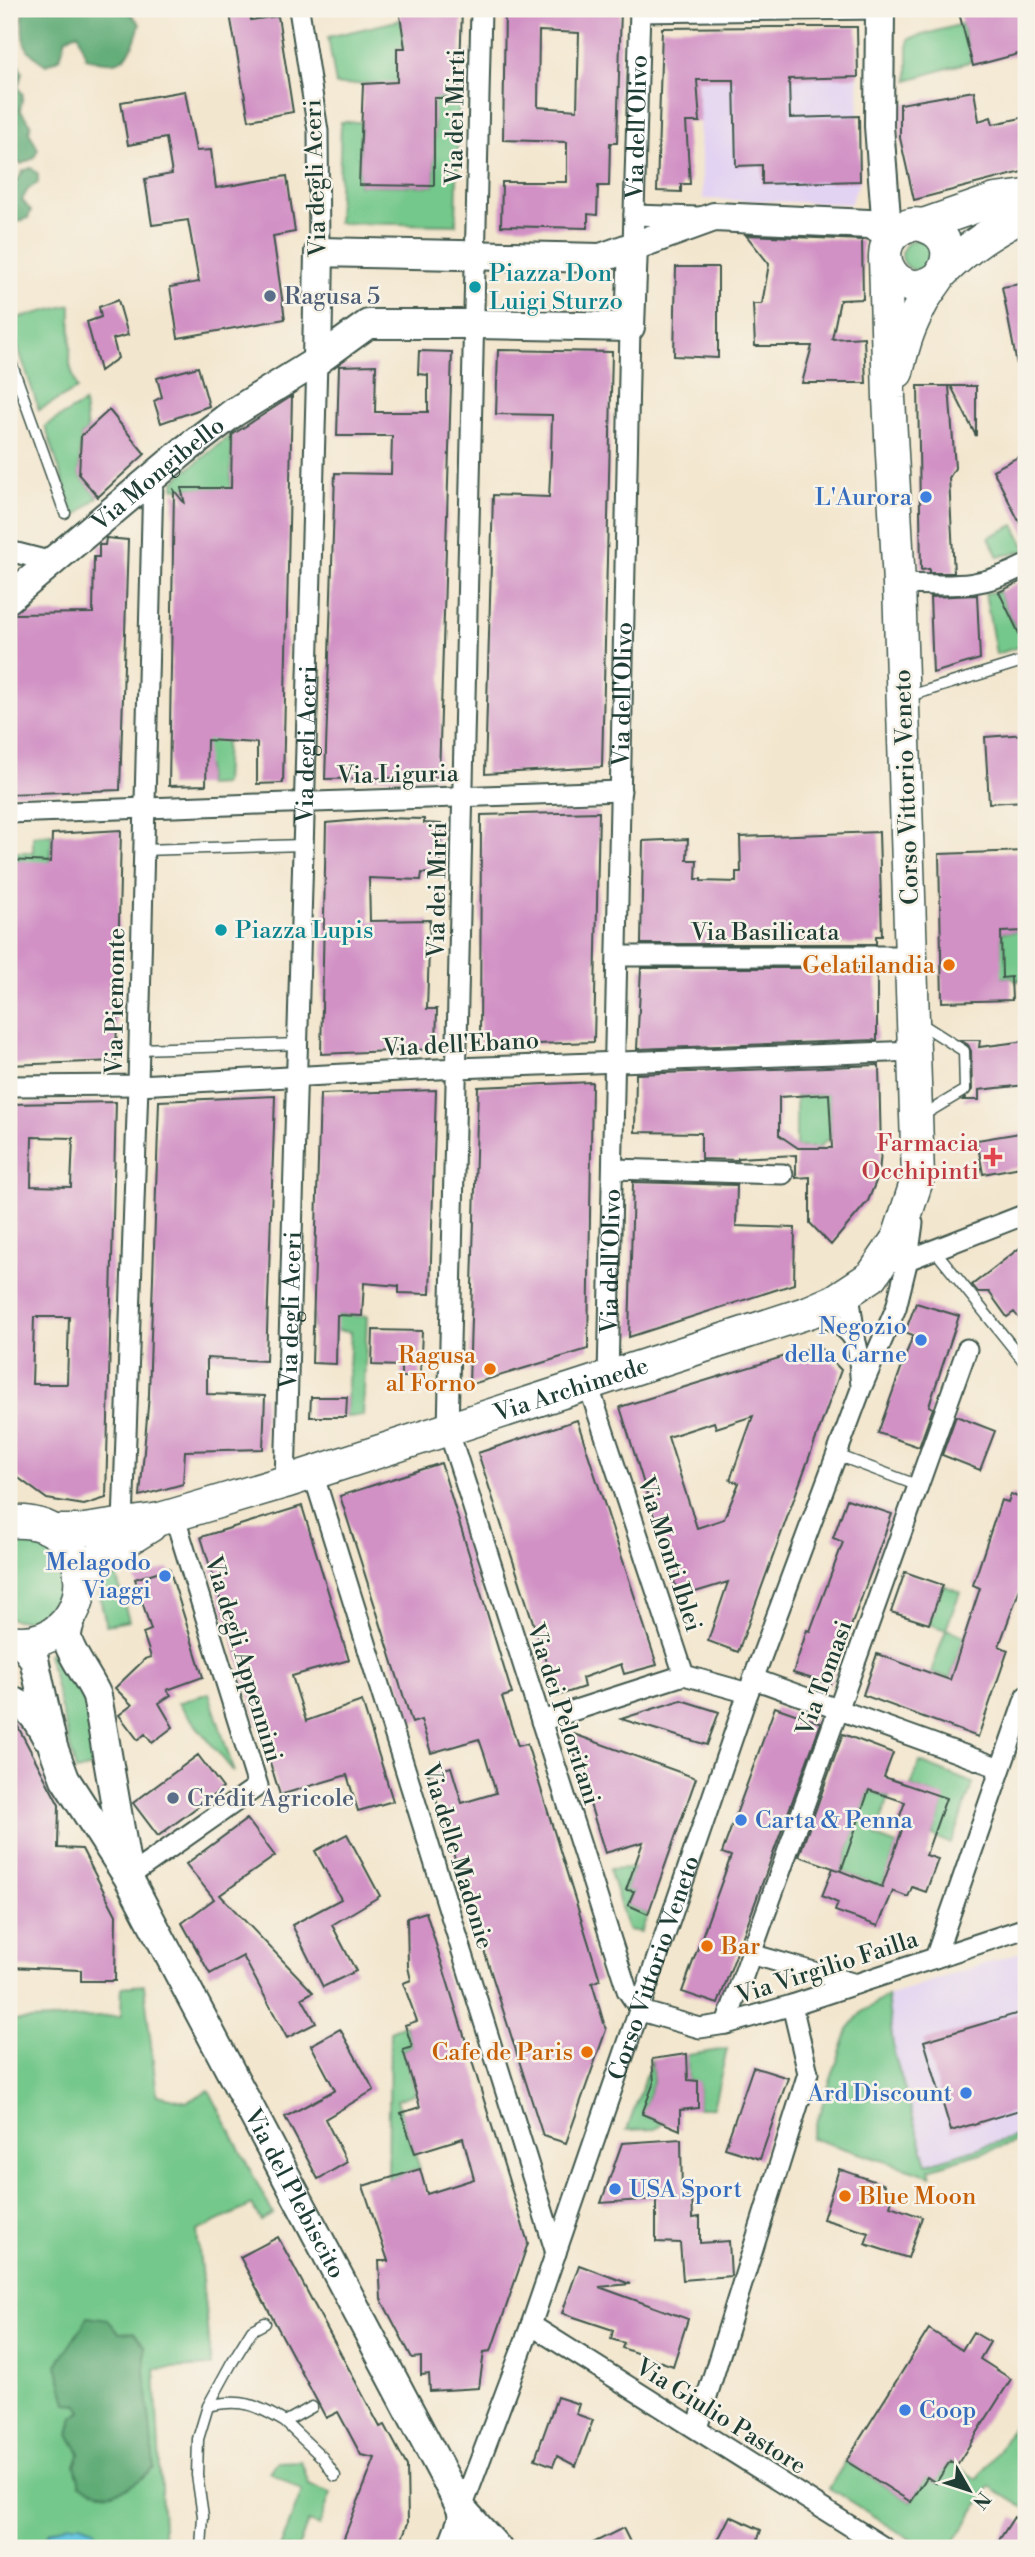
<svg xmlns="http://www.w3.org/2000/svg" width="1035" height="2557" viewBox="0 0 1035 2557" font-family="'Libre Bodoni',serif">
<rect width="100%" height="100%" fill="#f7f3e8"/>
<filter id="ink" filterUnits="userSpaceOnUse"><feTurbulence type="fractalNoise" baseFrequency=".0143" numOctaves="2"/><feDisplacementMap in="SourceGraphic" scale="14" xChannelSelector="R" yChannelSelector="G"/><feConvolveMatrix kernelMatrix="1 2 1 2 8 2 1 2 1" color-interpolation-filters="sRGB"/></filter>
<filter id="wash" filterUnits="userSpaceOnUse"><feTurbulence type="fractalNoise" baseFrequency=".00686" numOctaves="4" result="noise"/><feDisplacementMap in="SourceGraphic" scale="28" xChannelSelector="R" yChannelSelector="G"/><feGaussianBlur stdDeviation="1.57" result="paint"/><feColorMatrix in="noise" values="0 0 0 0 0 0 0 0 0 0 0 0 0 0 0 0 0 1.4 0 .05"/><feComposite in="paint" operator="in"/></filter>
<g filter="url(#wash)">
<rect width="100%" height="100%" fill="#f3e6ce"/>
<path fill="#e3d3f2" d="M858 77 860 181 850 204 703 199 697 80Z
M1026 1950V2133L927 2164 894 2053 887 1996Z"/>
<path fill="#75c88b" stroke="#4a8260" stroke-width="2" d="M401 20 402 27 413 28 414 48H397V97L459 98 456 225 338 223 341 122H361L359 185 434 186V123L397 122V98H379V83L336 85 328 37Z
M962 24 972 61 908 80V39Z
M902 255a15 15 0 1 1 30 0a15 15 0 1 1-30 0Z
M71 305 70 365 77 389 39 410 9 320Z
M84 403 87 431 81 436 79 475 98 497 75 517 45 426Z
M232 434 231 489 174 488V481Z
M1014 525 1026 550 998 557 989 537Z
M999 592 1021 638 1026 636V645L996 654 985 593Z
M186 730 226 741 224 784 206 785 207 766 186 765Z
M52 834 50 872 23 861 9 860V852H33V836Z
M1026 931V974L1017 982 1011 977 992 978 1001 955V932Z
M829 1094 831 1137 818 1148 796 1147V1096Z
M313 1314 367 1316 363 1416 346 1417 351 1332 313 1328Z
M19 1540C92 1552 56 1636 9 1618V1543Z
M114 1568 129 1621 106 1625C102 1601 91 1583 114 1568Z
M943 1585 960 1592 946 1629 965 1636 950 1678 931 1672 946 1630 929 1624Z
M59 1650 84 1690 97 1766 76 1771 48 1654Z
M209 1693 234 1772 178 1703Z
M920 1762 973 1783 951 1844 933 1836 945 1798 911 1786Z
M869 1790 889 1797 876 1837 897 1845 882 1887 841 1871Z
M634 1868 626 1889 634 1891 628 1905 648 1914 641 1932 628 1930 609 1869Z
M144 1985 157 2095 187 2102 209 2090 273 2214 261 2221 252 2205 197 2231 211 2366 155 2369 164 2548H9V2021L121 2016 122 1987Z
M887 1996 894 2053 927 2164 1026 2133V2139L929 2169 931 2176 811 2138 848 2029 862 2012Z
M405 2025 412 2047 403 2050 416 2093 397 2100 420 2169 388 2179 390 2031Z
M727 2049 713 2108H698V2082L688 2080 687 2055Z
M652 2059 653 2082 643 2114 664 2123 655 2129 627 2130Z
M1026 2394V2509L990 2487 950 2548H924L829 2488 846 2461 911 2502 927 2477 936 2482 950 2461 976 2479C999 2454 1014 2426 1026 2394Z
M301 2461 309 2485 331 2493 319 2526 308 2522 298 2548H280L302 2491 270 2472 277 2462Z"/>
<path fill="#60ac77" stroke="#407456" stroke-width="2" d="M19 9H127L140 24C130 59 124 69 86 58L78 33 66 38 60 58 46 65C21 49 22 41 23 13Z
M9 55 17 60 22 73 18 87 23 95 20 110 31 124 29 132 38 149 34 158 21 164 9 156 14 142 9 139Z
M31 168 38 174V183L28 189 22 200 31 211 28 218 9 225V177L17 181 23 171Z
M88 2317 108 2320 119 2333 134 2332 145 2347V2370L154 2468C131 2489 110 2502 80 2484L75 2465 80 2453 69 2434 73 2417 82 2411 77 2404 67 2403 57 2365Z"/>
<path fill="#60c4de" stroke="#408089" stroke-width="2" d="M69 2524H81L94 2529 99 2540 93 2548H44L43 2542 49 2532Z"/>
<g id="blocks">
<path fill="#d191c5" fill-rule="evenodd" d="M229 9H249L251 20 278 16 293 112 249 120Z
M399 9H462L459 98H434V186L359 185 363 84 397 82V48H405Z
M505 9H621L617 143H610L609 186H598L597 215 588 214V228L501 226 502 182H567V142L503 140ZM539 31 579 33 577 110 538 107Z
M958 9H1026V52L973 66Z
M771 27H857L858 77 789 79 790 118 859 116 860 181 762 184V165L736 166 734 80H697L700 122H686L690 184H681V192L657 191 662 28Z
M185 91 196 151 211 150 216 188 287 176 295 232 273 236 285 319 178 338 170 287 199 282 188 220 152 225 145 179 172 174 166 138 128 145 121 102Z
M974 91 979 121 991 117 993 124 1026 117V171L914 200 900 138V104Z
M746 235 862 240 863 299 840 300 832 339 864 337 866 383H802L812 346H755L753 304H762L769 264Z
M676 267H718V358L674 356Z
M1026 283V364L1017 365 1002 287Z
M118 300 128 335 113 339 118 358 100 371 87 322 101 317 99 307Z
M498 350 612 352 602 767 485 774 493 495 549 497 551 454 552 415 496 414Z
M419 351 452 352 439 777 325 779 335 473 391 474 392 436H337L339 366 376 365 375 412H428V375L418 374Z
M198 367 209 406 161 423 154 401 162 397 157 378Z
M918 386H949L955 468 949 478 954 573H929V569L921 570Z
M951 386H976V436Z
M292 396 283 783 257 784V743L207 740 206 785 169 786 174 490 185 504 181 488H231L232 435Z
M109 410 145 454 98 497 79 475 81 436Z
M1026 453V535L993 470Z
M106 538 128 540 120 790 9 794 14 614 93 613 94 557H99V545H105Z
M1026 579V648L999 592Z
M977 595 980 659 933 673 930 597Z
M1026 734V801L989 803 985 737Z
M599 812 594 1042 480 1046 481 815Z
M383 818 424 819V823L441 824 440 874 422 873 421 880 369 878 370 921 430 920 427 1009H437L436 1049 321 1054 326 823Z
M121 830 116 1061 9 1065V860L51 862 52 834Z
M879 832 882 936H876V944H641L643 841 688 839 687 860H697L696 879H701V881L736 882V872H741L740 837Z
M1026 851V931L1001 932 1002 978 1011 977 1012 1000 942 1002 939 854Z
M641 968H877V1040L637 1049Z
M960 1040H980L979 1047 1026 1041V1085L979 1090V1100H963L972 1090 971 1051 968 1045Z
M879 1065 881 1151 879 1174 868 1201 831 1245 810 1223V1177L796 1178V1155L738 1158V1160L701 1159V1133L635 1132 636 1074ZM829 1094 832 1148H798L779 1135V1097Z
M592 1082 588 1349 469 1385 478 1087Z
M436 1090 430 1294 399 1293V1286L364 1283 362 1316 337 1315 336 1364 312 1363 320 1094Z
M275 1096 266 1361 207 1358V1394L265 1396 263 1449 185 1451 183 1484 140 1496 149 1395 159 1101Z
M116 1102 106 1498 84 1505 47 1499 9 1471V1104ZM32 1137 73 1138 71 1187 31 1186ZM34 1317H69L67 1384H32Z
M1026 1132V1166L983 1174 977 1140Z
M633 1182 737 1185 736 1226 795 1228 794 1284 629 1337Z
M1026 1243V1327L1014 1312 1007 1317 989 1292H978L972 1285Z
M916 1303 959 1316 929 1406 933 1408 919 1447 878 1433 913 1335 905 1332Z
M373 1330 422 1331 420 1377H401V1366L372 1365Z
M818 1346 841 1370 738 1652 708 1641 728 1582 679 1597 620 1407ZM753 1416 730 1480 739 1483 724 1519 697 1528 668 1437 714 1422 716 1428Z
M311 1397H347L346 1417H310Z
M956 1416 995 1431 980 1470 942 1455Z
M577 1420 657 1665 624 1674 621 1664 582 1678 584 1687 557 1696 478 1453Z
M441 1463 512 1694 502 1697 518 1746 527 1744 600 1980 592 1983 606 2030 566 2143 543 2136 428 1774 451 1767 462 1803 496 1793 485 1756 479 1739 431 1753 421 1720 412 1723 340 1496Z
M1011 1494 1026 1501V1572L999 1646 1008 1650 978 1737 863 1695 877 1654 950 1680 980 1588 973 1585 1001 1500 1008 1502Z
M847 1499 892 1514 830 1684 793 1673 807 1630 810 1631 843 1542 833 1538Z
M302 1506 349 1660 292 1676 306 1721 362 1701 393 1801 358 1811 347 1775 280 1795 201 1537Z
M169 1568 203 1677 167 1690 171 1695 159 1703 173 1727 152 1743 145 1734 138 1740 119 1715 132 1705 115 1688 145 1659 151 1657 143 1633 151 1630 135 1579Z
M905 1572 943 1585 929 1624 891 1612Z
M681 1700 719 1712 707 1745 621 1719Z
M775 1707 821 1723 718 2004 682 1992 731 1856 722 1853Z
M9 1718 15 1721 59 1805 58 1848 82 1849 116 1915 115 1981H81V1970L9 1967Z
M568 1732 696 1778 648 1914 628 1905 634 1891 626 1890 643 1842 605 1853Z
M843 1734 893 1753 884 1777 946 1798 926 1855 938 1859 926 1892 912 1887 908 1897 893 1891 878 1926 835 1911 838 1903 822 1896 833 1868 882 1887 903 1827 897 1824 905 1802 869 1790 841 1871 799 1856Z
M198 1755 223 1788 158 1836 133 1803Z
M247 1819 275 1856 220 1895 313 1992 302 1998 316 2023 287 2038 243 1956 210 1974 182 1923 214 1899 186 1864Z
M347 1834 380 1896 332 1925 356 1971 323 1987 292 1925 341 1899 315 1851Z
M426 1912 528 2243 491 2351 484 2352 479 2388 430 2391 429 2374 421 2375V2357L412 2358 381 2299 379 2261H388L363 2186 420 2169 427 2194 474 2179 463 2138 415 2153 401 2113 420 2107 403 2050 412 2047 405 2025 417 2021 403 1983 411 1980 408 1967 407 1918Z
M1026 2011V2108L951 2131 924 2041Z
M340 2029 374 2090 325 2119 347 2162 318 2179 285 2117 335 2090 311 2045Z
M687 2054 688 2080 698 2081V2108L680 2110V2130L642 2114 654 2082 652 2059Z
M753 2067 788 2078 760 2159 725 2148Z
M681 2139 682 2197 692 2196 693 2218 700 2217V2243L729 2241 731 2276 683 2280 680 2243 656 2242V2199L601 2203 622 2143Z
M839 2169 885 2185 883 2194 893 2197 890 2206 922 2217 908 2258 865 2244 869 2233 823 2219Z
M278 2237 380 2427 385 2425 407 2466 408 2523 398 2548H340L375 2458 361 2455 338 2412 326 2418 240 2257Z
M579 2265 630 2284 599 2287 688 2319 673 2366 622 2348 624 2343 611 2339 613 2330 562 2313Z
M929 2329 962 2350 973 2332 990 2342 980 2359 1011 2379 957 2465 950 2461 936 2483 927 2477 911 2502 846 2461Z
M557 2397 579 2404 576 2414 593 2420 576 2466 557 2456 553 2466 535 2459Z
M730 2516 761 2530 755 2548H714Z
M1014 2517 1026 2525V2548H994Z
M623 2528 633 2548H583Z"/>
</g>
</g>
<g filter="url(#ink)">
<use href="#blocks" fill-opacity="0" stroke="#3f564b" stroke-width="2"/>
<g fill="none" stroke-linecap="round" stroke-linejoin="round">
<defs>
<path id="lane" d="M9 357 65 513
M906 697 1026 660
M143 850 303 845
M139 1049 299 1044
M920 1117 965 1090 964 1051 920 1023
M933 1248 1026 1364
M837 1455 919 1486
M208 2406C242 2398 257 2405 285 2422L312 2407
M285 2422 323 2458 335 2476
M201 2548 203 2516 197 2475 198 2439 208 2406 231 2364 252 2330 265 2323"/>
<g id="street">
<path d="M299 9 318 131 319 252"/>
<path d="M481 9 448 1429 627 1990 641 2011 700 2028 726 2024 792 2005 1026 1928"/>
<path d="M639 12 880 9"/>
<path d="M634 215 699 217"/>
<path id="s1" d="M633 246 640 9"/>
<path d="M9 551 52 562"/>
<path d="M899 584C951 585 978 590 1026 565"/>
<path d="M9 813 621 791"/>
<path d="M618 956H912"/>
<path d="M9 1086 138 1085 457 1068 915 1051"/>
<path d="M614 1169 783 1174"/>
<path d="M900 1263 1026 1214"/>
<path d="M853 1288 850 1301 856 1343"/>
<path d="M809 1312C826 1316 851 1327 857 1346 860 1358 859 1373 861 1385"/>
<path id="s2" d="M608 1378 630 327"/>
<path d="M588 1384 684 1675 748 1693"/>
<path d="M313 1473 556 2253"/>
<path id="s3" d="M285 1482C298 1108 306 734 317 361"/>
<path d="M123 1524 138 1085 153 478"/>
<path d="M754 1679 1000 1768"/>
<path d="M541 1721 684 1675"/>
<path d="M128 1877 258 1786 174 1515"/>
<path d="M751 1954 856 1984"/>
<path d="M935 1958 1026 1696"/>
<path d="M726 2024 967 1349"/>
<path d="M531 2325 885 2548"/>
<path d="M697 2428 808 2073 792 2005"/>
<path id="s4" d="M447 2548 531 2325 748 1693 861 1389 896 1308 908 1259 913 1223"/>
</g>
<g id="secondary">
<path d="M880 9 879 126 888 243"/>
<path d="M317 361 319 252 601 258 714 217 869 224 887 231"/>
<path id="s5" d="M9 598 185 450 233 413 317 361 368 324H475L630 327 633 246"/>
<path d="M75 1609C72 1618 67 1627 67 1636 68 1651 90 1679 97 1696L126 1864"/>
<path id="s6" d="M17 1642 25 1647 34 1659 53 1747 65 1779 128 1877 461 2508 470 2548"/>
<path d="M9 1701C29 1705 37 1719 46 1736"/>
<path d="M461 2508 497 2548"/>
</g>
<g id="primary">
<path d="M923 225 995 200 1026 196"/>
<path d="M943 272C969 246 993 231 1026 214"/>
<path d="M897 372C900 360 903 347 907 336 911 324 917 312 923 301 931 285 950 270 947 250 945 238 938 231 927 227 919 223 910 224 902 228 863 250 899 308 939 277"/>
<path d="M9 1522C109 1514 99 1655 9 1641"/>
<path id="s7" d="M55 1531H77L160 1519 174 1515 285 1482 809 1312 834 1301 872 1276 898 1238 918 1177 899 584 889 398 885 258"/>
<path d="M82 1576 94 1561 150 1526"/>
</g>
</defs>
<use href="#lane" stroke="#3f564b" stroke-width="13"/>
<use href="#street" stroke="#3f564b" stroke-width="23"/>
<use href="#secondary" stroke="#3f564b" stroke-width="32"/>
<use href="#primary" stroke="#3f564b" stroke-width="35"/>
<use href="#lane" stroke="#fff" stroke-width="10"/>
<use href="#street" stroke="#fff" stroke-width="19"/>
<use href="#secondary" stroke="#fff" stroke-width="28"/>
<use href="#primary" stroke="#fff" stroke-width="32"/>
</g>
</g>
<g fill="#0f9aa8" stroke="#f7f3e8" stroke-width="2.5">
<circle cx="475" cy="287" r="7"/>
<circle cx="221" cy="930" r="7"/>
</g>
<g fill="#5c6f8a" stroke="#f7f3e8" stroke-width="2.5">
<circle cx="270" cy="296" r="7"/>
<circle cx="173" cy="1798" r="7"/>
</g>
<g fill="#3f7fe0" stroke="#f7f3e8" stroke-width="2.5">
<circle cx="926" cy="497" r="7"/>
<circle cx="921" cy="1340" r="7"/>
<circle cx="165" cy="1576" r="7"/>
<circle cx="741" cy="1820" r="7"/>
<circle cx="966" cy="2093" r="7"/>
<circle cx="615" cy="2189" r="7"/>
<circle cx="905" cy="2410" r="7"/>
</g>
<g fill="#e8710a" stroke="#f7f3e8" stroke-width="2.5">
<circle cx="949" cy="965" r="7"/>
<circle cx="490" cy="1369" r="7"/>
<circle cx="707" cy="1946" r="7"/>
<circle cx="587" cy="2052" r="7"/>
<circle cx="845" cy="2196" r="7"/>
</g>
<path fill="#e0444e" stroke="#f7f3e8" stroke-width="2.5" d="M989.5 1146.5h7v7h7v7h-7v7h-7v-7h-7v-7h7z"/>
<g text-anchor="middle" stroke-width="5" stroke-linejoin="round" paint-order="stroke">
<g font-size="24" fill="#1f3d34" stroke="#f7f3e8">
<text transform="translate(455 117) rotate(-89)" y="8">Via dei Mirti</text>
<text dy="8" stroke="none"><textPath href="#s1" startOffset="119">Via dell'Olivo</textPath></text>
<text transform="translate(315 178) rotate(-92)" y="8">Via degli Aceri</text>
<text dy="8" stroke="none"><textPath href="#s5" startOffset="194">Via Mongibello</textPath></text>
<text dy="8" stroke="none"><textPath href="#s2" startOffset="684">Via dell'Olivo</textPath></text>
<text dy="8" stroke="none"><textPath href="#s3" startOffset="738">Via degli Aceri</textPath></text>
<text transform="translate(398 774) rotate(-1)" y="8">Via Liguria</text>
<text transform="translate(906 787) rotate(-92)" y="8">Corso Vittorio Veneto</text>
<text transform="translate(437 890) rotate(-89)" y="8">Via dei Mirti</text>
<text x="765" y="940">Via Basilicata</text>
<text transform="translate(115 1001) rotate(-89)" y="8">Via Piemonte</text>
<text transform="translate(461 1044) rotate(-3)" y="8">Via dell'Ebano</text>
<text dy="8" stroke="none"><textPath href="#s2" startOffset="117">Via dell'Olivo</textPath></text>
<text dy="8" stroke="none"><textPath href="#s3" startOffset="172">Via degli Aceri</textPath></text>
<text dy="8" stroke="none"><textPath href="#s7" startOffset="537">Via Archimede</textPath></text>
<text transform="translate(670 1554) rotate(72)" y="8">Via Monti Iblei</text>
<text transform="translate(244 1659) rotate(73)" y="8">Via degli Appennini</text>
<text transform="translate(824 1678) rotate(-70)" y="8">Via Tomasi</text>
<text transform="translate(564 1714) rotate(72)" y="8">Via dei Peloritani</text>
<text transform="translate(458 1856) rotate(73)" y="8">Via delle Madonie</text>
<text transform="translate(827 1967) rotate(-18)" y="8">Via Virgilio Failla</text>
<text dy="8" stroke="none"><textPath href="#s4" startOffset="616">Corso Vittorio Veneto</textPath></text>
<text dy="8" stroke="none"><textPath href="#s6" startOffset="623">Via del Plebiscito</textPath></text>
<text transform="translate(721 2416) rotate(32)" y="8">Via Giulio Pastore</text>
</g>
<g font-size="24" fill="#0d838f" stroke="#f7f3e8" text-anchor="start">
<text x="489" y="281">Piazza Don<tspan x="489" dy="28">Luigi Sturzo</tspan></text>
<text x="235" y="938">Piazza Lupis</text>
</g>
<g font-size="24" fill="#4e5e75" stroke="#f7f3e8" text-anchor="start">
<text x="284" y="304">Ragusa 5</text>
<text x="187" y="1806">Crédit Agricole</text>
</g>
<g font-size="24" fill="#366cbe" stroke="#f7f3e8" text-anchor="end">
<text x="912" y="505">L'Aurora</text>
<text x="907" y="1334">Negozio<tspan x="907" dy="28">della Carne</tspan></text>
<text x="151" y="1570">Melagodo<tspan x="151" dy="28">Viaggi</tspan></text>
<text x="755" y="1828" text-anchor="start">Carta &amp; Penna</text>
<text x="952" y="2101">Ard Discount</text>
<text x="629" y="2197" text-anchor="start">USA Sport</text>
<text x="919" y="2418" text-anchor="start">Coop</text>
</g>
<g font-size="24" fill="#c56008" stroke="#f7f3e8" text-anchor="end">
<text x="935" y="973">Gelatilandia</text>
<text x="476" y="1363">Ragusa<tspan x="476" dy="28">al Forno</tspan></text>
<text x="721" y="1954" text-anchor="start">Bar</text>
<text x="573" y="2060">Cafe de Paris</text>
<text x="859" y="2204" text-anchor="start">Blue Moon</text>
</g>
<g font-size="24" fill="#be3a42" stroke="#f7f3e8" text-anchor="end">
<text x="979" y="1151">Farmacia<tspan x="979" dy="28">Occhipinti</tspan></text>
</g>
</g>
<rect width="1035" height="2557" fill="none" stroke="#f7f3e8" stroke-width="35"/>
<g transform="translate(969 2490) rotate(129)" stroke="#f7f3e8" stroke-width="5" paint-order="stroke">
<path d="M0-5L12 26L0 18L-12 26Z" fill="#1f3d34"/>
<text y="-10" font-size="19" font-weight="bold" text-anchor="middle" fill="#1f3d34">N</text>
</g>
</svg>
